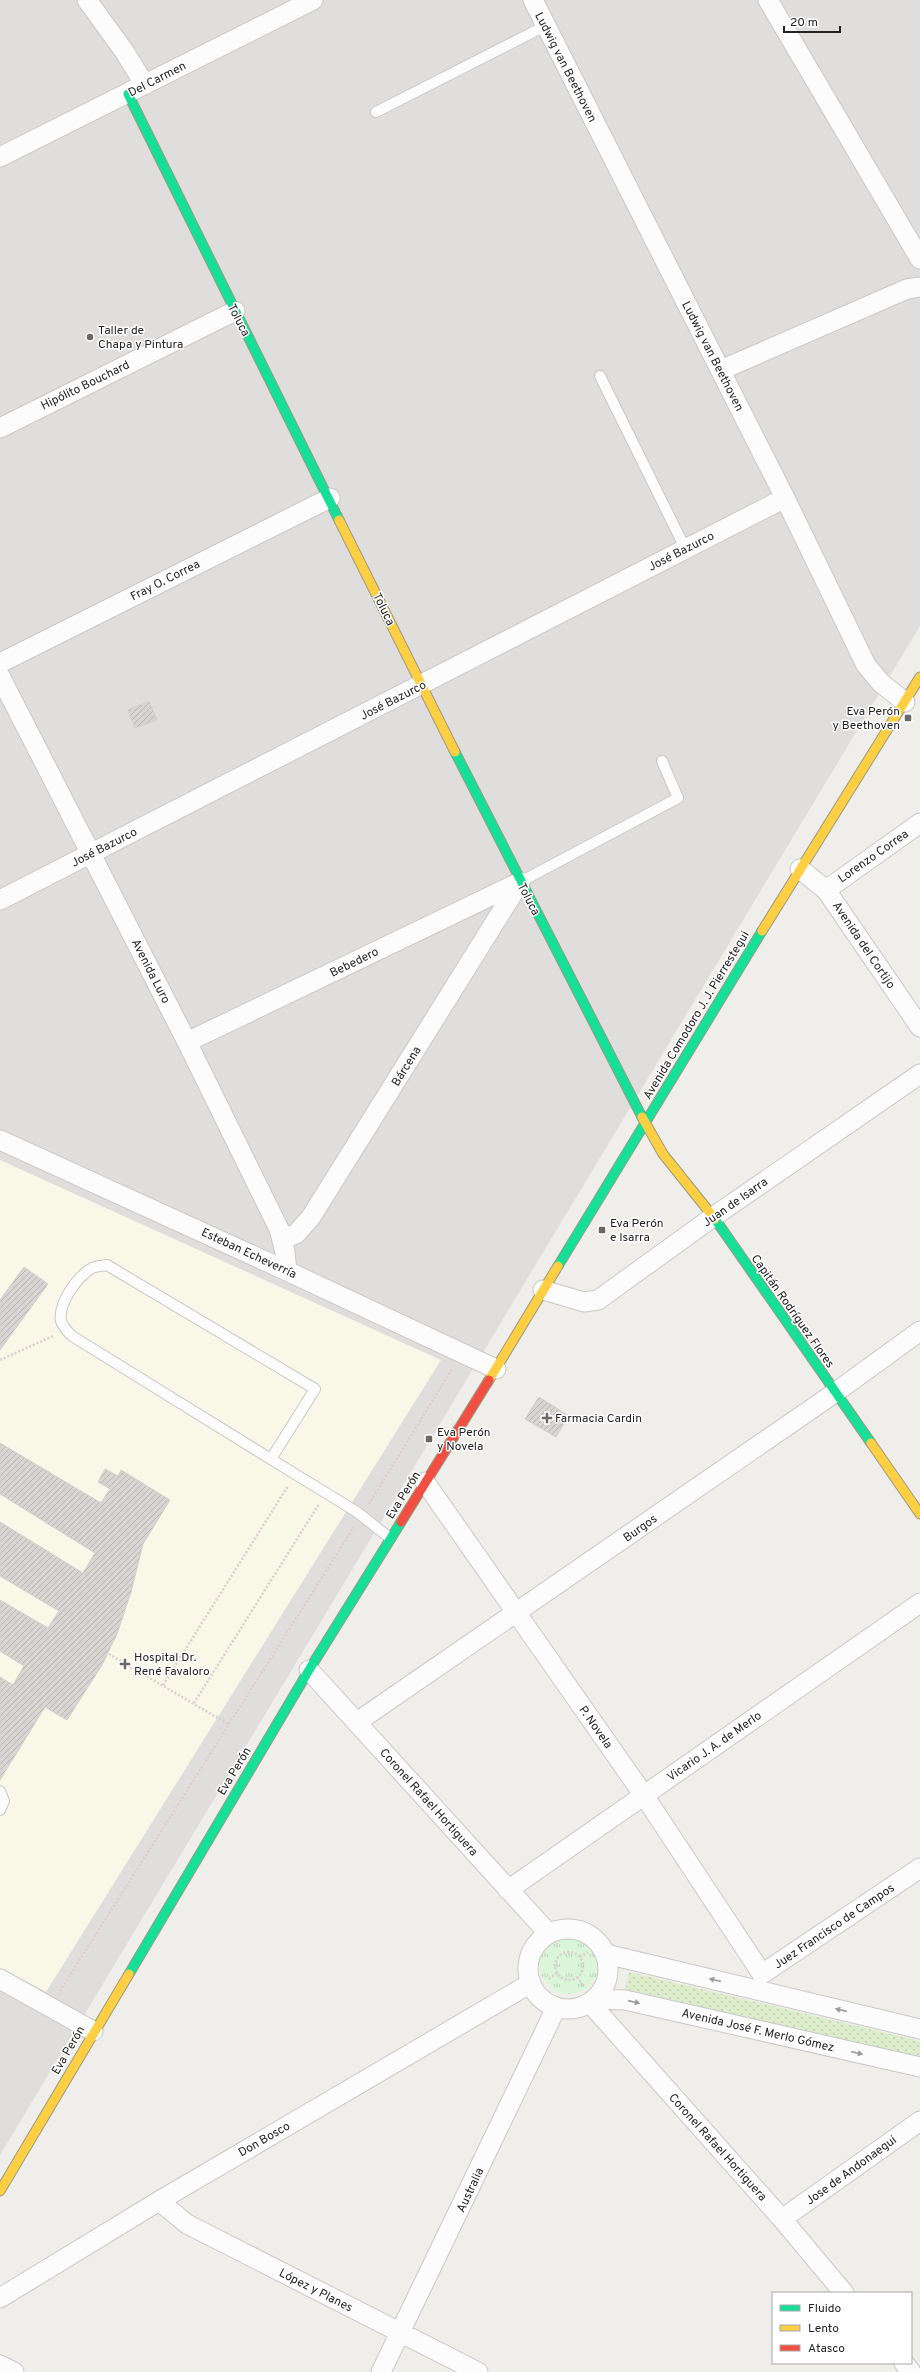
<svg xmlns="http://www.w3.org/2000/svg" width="920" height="2372" viewBox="0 0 920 2372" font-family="Overpass,sans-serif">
<defs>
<pattern id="grass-dots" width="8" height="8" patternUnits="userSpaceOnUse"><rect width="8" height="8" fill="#ddeccb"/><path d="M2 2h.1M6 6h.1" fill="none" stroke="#bdcaae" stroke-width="1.8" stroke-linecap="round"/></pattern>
<pattern id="park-tufts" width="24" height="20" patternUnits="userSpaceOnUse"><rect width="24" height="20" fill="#daf5da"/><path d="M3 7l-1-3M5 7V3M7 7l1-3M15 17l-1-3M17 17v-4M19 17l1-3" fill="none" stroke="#bbd2bb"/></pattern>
<pattern id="building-hatch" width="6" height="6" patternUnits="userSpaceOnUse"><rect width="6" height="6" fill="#d7d4d2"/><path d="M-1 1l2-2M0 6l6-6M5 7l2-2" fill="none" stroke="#b8b6b4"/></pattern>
</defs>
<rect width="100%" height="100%" fill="#f0eeeb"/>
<path fill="#dfdedc" d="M0 0H920V626L0 2155Z"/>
<path fill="#f8f7e8" d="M0 1160 441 1360 46 1992 0 1968Z"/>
<path fill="url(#grass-dots)" d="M629 1972 920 2041V2058L625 1989Z"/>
<path fill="url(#park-tufts)" d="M539 1964a30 30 0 1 1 60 0a30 30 0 1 1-60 0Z"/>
<path fill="url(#building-hatch)" stroke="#d3d0cc" d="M149 701 157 720 135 728 128 710Z
M24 1267 48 1284 0 1350V1300Z
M539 1397 569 1416 556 1437 525 1419Z
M0 1443 101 1503 110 1489 98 1482 105 1469 118 1476 121 1470 170 1500 143 1544 131 1592 117 1634 102 1665 67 1720 45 1707 0 1780V1677L13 1685 24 1666 0 1651V1600L48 1628 59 1611 0 1576V1522L83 1573 95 1553 0 1494Z"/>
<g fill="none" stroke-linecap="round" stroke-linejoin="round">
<defs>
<path id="lane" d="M376 112 545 26
M600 376 685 548
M520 882 678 798 662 761
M271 1459 315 1389 107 1265C102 1266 96 1266 92 1268 77 1277 58 1303 61 1321 63 1327 68 1332 72 1336L295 1474 357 1512 390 1538
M0 1791 4 1801 0 1810"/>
<path id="street" d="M87 0 124 51 145 85
M533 0 785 498 866 665 881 683 905 702
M768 0 920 259
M0 157 313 0
M721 370 907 289 920 287
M0 428 235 311
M0 663 330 498
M0 676 187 1042 279 1229 285 1252 287 1271
M800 869 826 890 920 1027
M826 890 920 823
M0 900 785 498
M187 1042 520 882
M0 1140 287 1271 496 1369
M282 1239 296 1234 311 1217 520 882
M543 1290 584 1302 598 1300 713 1217 920 1074
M425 1482 643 1794 762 1974
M309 1670 549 1934
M357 1722 836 1392 920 1331
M508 1890 920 1603
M528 1969a40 40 0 1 1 80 0a40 40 0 1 1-80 0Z
M606 1954 920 2029
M762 1974 920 1868
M0 1979 93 2031
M596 1999 625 2000 920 2067
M590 2003 782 2219 844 2293
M159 2201 187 2224 478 2372
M782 2219 920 2121
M0 2298 159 2201 531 1983
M904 2363 911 2372
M0 2365 14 2372
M381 2372 556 2008"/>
<path id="fast" d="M128 94 339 520
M455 752 642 1117
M715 1219 871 1443
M558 1266 762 931
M129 1974 309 1670 401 1522"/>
<path id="slow" d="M339 520 455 752
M762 931 920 677
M642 1117 663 1154 715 1219
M489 1380 558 1266
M871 1443 920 1514
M0 2191 129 1974"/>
<path id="jam" d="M401 1522 489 1380"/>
</defs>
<use href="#lane" stroke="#c9c8c7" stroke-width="12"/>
<use href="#street" stroke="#c9c8c7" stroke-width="21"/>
<use href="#fast" stroke="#999a82" stroke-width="11"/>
<use href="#slow" stroke="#999a82" stroke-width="11"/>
<use href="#jam" stroke="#999a82" stroke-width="11"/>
<path stroke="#dccecd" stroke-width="2.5" stroke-dasharray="2 2" stroke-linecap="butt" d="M0 1360 53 1336
M369 1504 452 1369
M109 1654 228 1724
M163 1685 288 1486
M194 1703 319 1504
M555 1966a14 14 0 1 1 28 0a14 14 0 1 1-28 0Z
M580 1957 588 1952
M577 1977 584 1987
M549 1979 557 1973
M60 1991 354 1527"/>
<use href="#lane" stroke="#fdfcfc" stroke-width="10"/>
<use href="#street" stroke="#fdfcfc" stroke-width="19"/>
<use href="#fast" stroke="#16e098" stroke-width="9"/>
<use href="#slow" stroke="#ffcf43" stroke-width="9"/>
<use href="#jam" stroke="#f24e42" stroke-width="9"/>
</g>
<defs><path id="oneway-solid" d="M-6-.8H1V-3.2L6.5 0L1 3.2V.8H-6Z"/></defs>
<g fill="#9a9a9a">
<use href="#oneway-solid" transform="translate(715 1980) rotate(-166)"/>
<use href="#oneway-solid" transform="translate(634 2002) rotate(13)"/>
<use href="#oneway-solid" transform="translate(841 2010) rotate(-167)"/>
<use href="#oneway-solid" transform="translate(857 2053) rotate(13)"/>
</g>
<g fill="#6a6968" stroke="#fff" stroke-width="1.5">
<circle cx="90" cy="337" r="4"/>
<rect x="904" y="714" width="8" height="8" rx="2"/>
<rect x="598" y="1226" width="8" height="8" rx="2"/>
<path d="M545 1412h4v4h4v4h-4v4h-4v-4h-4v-4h4z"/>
<rect x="425" y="1435" width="8" height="8" rx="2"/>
<path d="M123 1658h4v4h4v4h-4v4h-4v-4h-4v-4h4z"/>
</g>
<g text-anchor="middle" stroke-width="3" stroke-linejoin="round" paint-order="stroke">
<g font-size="12" fill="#222" stroke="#fff">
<text transform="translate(566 67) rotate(63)" y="4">Ludwig van Beethoven</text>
<text transform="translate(157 79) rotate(-27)" y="4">Del Carmen</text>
<text transform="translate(239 320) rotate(63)" y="4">Toluca</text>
<text transform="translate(713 356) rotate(63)" y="4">Ludwig van Beethoven</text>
<text transform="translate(85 385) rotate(-26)" y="4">Hipólito Bouchard</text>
<text transform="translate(681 551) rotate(-27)" y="4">José Bazurco</text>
<text transform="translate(165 580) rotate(-27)" y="4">Fray O. Correa</text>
<text transform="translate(384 609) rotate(64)" y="4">Toluca</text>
<text transform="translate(393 700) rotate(-27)" y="4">José Bazurco</text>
<text transform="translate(104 847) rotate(-27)" y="4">José Bazurco</text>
<text transform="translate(873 856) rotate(-35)" y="4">Lorenzo Correa</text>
<text transform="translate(529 899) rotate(63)" y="4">Toluca</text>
<text transform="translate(864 945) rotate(56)" y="4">Avenida del Cortijo</text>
<text transform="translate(354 962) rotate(-26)" y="4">Bebedero</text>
<text transform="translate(151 971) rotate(63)" y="4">Avenida Luro</text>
<text transform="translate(696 1015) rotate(-59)" y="4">Avenida Comodoro J. J. Pierrestegui</text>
<text transform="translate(406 1066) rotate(-58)" y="4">Bárcena</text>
<text transform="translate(735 1202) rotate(-35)" y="4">Juan de Isarra</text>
<text transform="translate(249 1253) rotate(25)" y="4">Esteban Echeverría</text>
<text transform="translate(793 1311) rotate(55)" y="4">Capitán Rodríguez Flores</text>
<text transform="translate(403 1495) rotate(-58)" y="4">Eva Perón</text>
<text transform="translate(640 1528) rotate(-35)" y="4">Burgos</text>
<text transform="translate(596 1727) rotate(55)" y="4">P. Novela</text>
<text transform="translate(714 1746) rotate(-35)" y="4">Vicario J. A. de Merlo</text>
<text transform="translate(234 1771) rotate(-59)" y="4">Eva Perón</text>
<text transform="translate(429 1802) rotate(48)" y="4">Coronel Rafael Hortiguera</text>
<text transform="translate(834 1926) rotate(-34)" y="4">Juez Francisco de Campos</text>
<text transform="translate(758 2030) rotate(13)" y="4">Avenida José F. Merlo Gómez</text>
<text transform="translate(68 2050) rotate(-60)" y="4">Eva Perón</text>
<text transform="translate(264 2139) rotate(-30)" y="4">Don Bosco</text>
<text transform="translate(718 2147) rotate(48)" y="4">Coronel Rafael Hortiguera</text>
<text transform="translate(851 2170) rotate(-36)" y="4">Jose de Andonaegui</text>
<text transform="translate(470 2190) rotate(-65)" y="4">Australia</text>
<text transform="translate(316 2290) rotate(27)" y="4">López y Planes</text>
</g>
<g font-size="12" fill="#222" stroke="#fff" text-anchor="start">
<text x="98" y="334">Taller de<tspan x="98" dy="14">Chapa y Pintura</tspan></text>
<text x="900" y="715" text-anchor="end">Eva Perón<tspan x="900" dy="14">y Beethoven</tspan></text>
<text x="610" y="1227">Eva Perón<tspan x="610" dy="14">e Isarra</tspan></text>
<text x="555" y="1422">Farmacia Cardin</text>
<text x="437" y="1436">Eva Perón<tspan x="437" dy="14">y Novela</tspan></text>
<text x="134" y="1661">Hospital Dr.<tspan x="134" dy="14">René Favaloro</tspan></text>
</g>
</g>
<rect x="772" y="2292" width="140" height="72" fill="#ffffff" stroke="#a7a7a7"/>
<rect x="780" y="2305" width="20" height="6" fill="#16e098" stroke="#a7a7a7"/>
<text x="808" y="2312" font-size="12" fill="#222222">Fluido</text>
<rect x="780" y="2325" width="20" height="6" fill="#ffcf43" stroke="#a7a7a7"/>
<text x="808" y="2332" font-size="12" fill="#222222">Lento</text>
<rect x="780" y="2345" width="20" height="6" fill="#f24e42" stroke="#a7a7a7"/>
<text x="808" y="2352" font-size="12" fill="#222222">Atasco</text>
<path d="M784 26v6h56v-6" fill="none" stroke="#222222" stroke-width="2"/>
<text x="790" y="26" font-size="12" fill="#222222" stroke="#ffffff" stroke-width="3" paint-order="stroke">20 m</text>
</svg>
